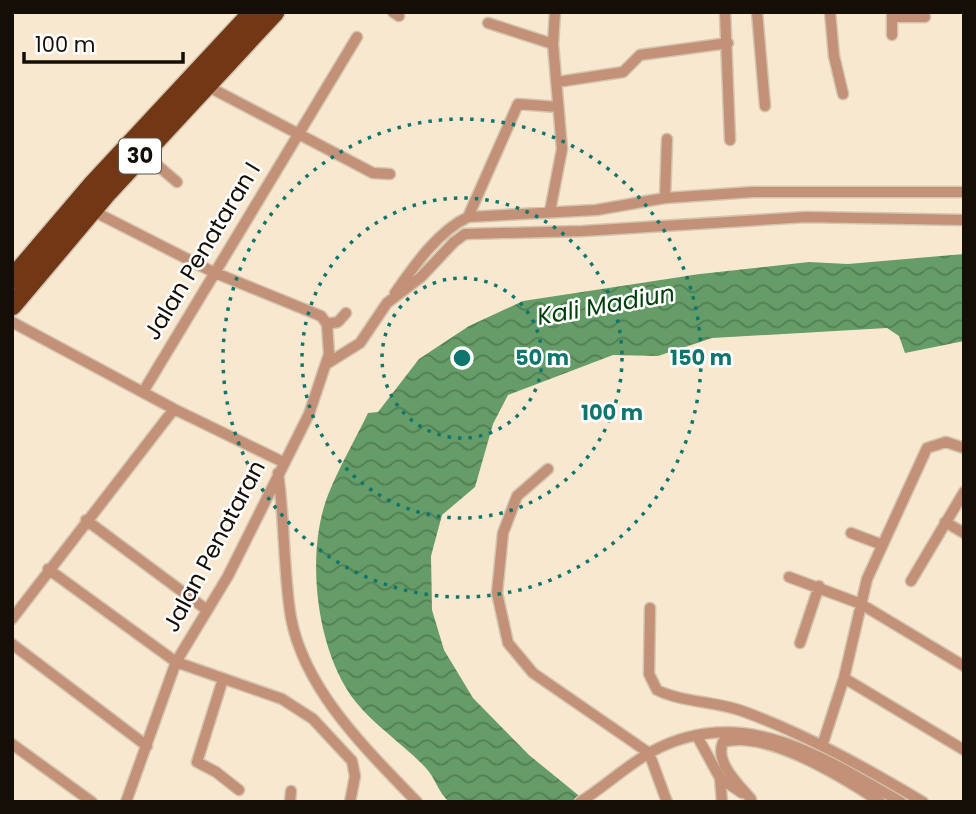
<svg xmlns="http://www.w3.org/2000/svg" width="976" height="814" viewBox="0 0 976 814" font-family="Poppins,sans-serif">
<defs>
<pattern id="water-waves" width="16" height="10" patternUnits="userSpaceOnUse" patternTransform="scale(1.75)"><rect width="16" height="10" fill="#659c67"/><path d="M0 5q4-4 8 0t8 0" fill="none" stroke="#527e53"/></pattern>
</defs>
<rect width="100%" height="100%" fill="#f8e8cf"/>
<path fill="url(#water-waves)" d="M964 254V341L905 353 899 336 887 328 712 338 658 356 613 355 508 395 493 424 475 487 442 515 431 556 432 610 444 650 473 698 529 755 583 799 607 802H449C438 792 435 777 425 767 403 744 375 726 355 701 316 651 305 554 328 495 339 467 355 440 368 413L378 412 419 359 469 326 523 301 700 274 809 262 848 264Z"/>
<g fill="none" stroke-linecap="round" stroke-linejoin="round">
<defs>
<path id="street" d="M393 12 399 16
M725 12 730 140
M757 12 765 106
M830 12 834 56 843 94
M892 12V35
M892 17H925
M488 23 553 44
M557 82 623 72 640 55 728 43
M207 86 373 173 390 174
M143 153 177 182
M665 198 753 192H964
M93 211 213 272 321 316 327 324 329 354 309 414 228 576 176 662 126 802
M550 211 562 149 553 44 555 12
M468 217 518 104 558 107
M395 293C414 266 438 231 468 217L596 210 665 198 667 139
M12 322 174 409 283 462
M327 324 338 322 346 313
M328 363 360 343 387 303 421 277 454 242 465 234 583 231 806 217 964 220
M143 392 357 37
M548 469 517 496 503 533 497 593 508 643 533 673 649 753 667 802
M278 473C285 521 283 570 291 618 305 691 367 750 417 802
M86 520 207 610
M945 522 964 533
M851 533 880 544
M48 569 176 662 282 699 313 719 352 761 355 776 350 802
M789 577 861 604 964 666
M911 581 964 492
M650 608 649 674 657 690C684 703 717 701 745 712 807 735 866 768 923 802
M12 619 174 409
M800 643 819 586
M12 644 147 746
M844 678 964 750
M223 679 197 762 216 772 239 790
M697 736 720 778 742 793
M12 744 92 802
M822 746 844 678 867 579 927 448 946 442 964 448
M720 778 722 802
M751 799C739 785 714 762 723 742 768 730 844 778 880 802
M290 802 291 791
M580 802C604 787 626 766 651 752 742 702 822 757 901 802"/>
<path id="highway" d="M12 279 93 184 253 12
M12 306 108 192 275 12"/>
</defs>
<use href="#street" stroke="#d4c5af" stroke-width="13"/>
<use href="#highway" stroke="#d4c5af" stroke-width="22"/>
<use href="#street" stroke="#c39178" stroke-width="10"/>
<use href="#highway" stroke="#723815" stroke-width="19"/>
</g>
<g fill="none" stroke="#0f766e" stroke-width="3.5" stroke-dasharray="3.5 7">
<circle cx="462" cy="358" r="80"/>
<circle cx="462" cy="358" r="160"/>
<circle cx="462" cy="358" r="239"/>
</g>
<g text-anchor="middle" stroke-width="5" stroke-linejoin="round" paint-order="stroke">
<rect fill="#fff" stroke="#5a5651" stroke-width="2" x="119" y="138.5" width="42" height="35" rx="5"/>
<g font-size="21" font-weight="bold" fill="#140e06">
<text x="140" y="163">30</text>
</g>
<g font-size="23" fill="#140e06" stroke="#fff">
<text transform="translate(202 251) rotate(-59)" y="8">Jalan Penataran I</text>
<text transform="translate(214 546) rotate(-62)" y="8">Jalan Penataran</text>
</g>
<g font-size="24" font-style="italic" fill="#003f0a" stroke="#fff">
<text transform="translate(606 305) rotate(-10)" y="8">Kali Madiun</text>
</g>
</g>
<circle cx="462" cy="358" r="10" fill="#0f766e" stroke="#fff" stroke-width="3.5"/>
<g font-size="21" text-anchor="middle" font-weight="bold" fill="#0f766e" stroke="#fff" stroke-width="5" stroke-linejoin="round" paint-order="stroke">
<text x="542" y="365">50 m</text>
<text x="701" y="365">150 m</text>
<text x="612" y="420">100 m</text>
</g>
<rect width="976" height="814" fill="none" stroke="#140e06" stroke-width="28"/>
<path d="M24 52v10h159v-10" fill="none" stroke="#140e06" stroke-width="3.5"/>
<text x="35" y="52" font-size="21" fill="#140e06" stroke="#ffffff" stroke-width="5" paint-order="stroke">100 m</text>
</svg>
